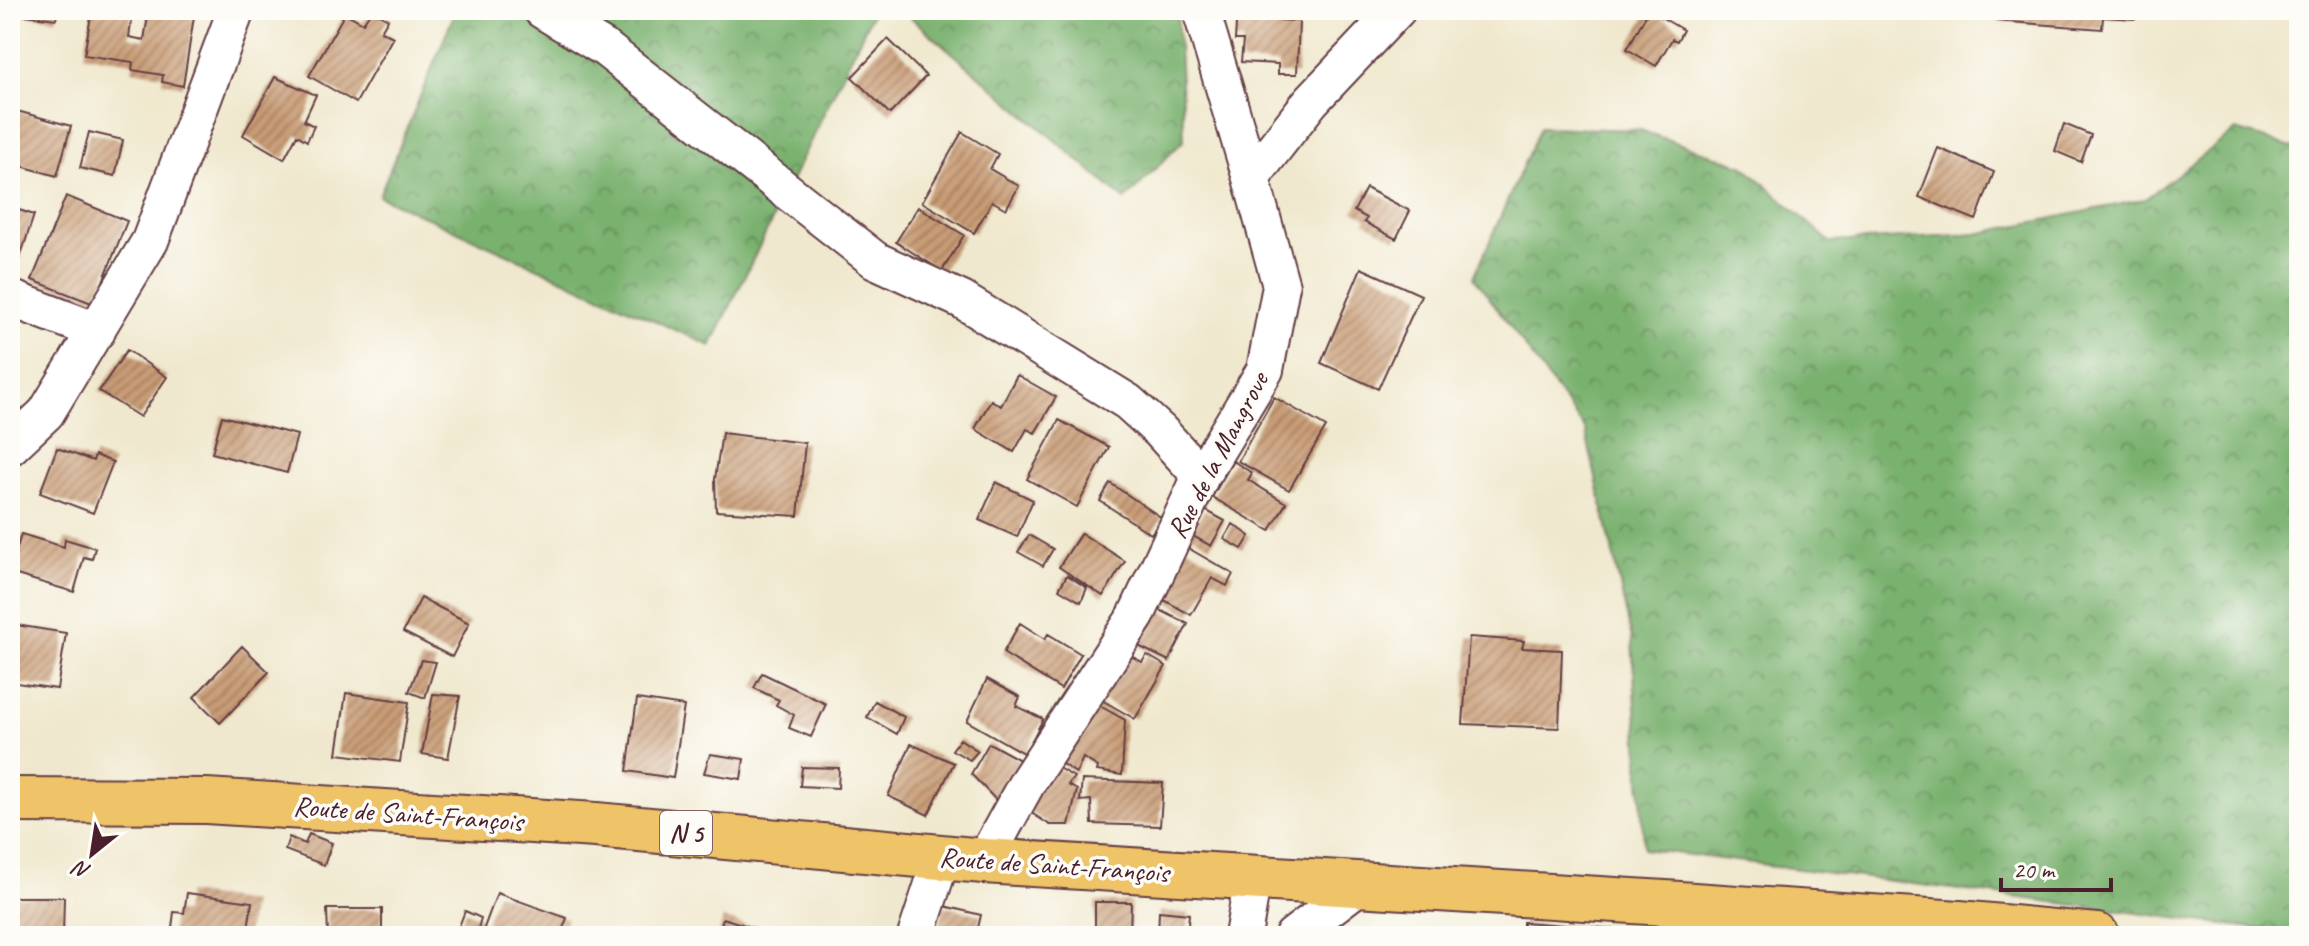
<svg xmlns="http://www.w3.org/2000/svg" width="2309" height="946" viewBox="0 0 2309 946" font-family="Caveat,sans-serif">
<defs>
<pattern id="forest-crowns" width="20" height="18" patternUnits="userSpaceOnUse" patternTransform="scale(2)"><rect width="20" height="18" fill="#79b16e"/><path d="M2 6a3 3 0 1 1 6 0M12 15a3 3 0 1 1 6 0" fill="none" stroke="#658f5b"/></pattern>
<pattern id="building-hatch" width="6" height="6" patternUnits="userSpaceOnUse" patternTransform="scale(2)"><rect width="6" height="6" fill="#c89b75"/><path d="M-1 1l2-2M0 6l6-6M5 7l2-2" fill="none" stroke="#a47e60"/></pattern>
</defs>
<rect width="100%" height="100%" fill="#fdfcf7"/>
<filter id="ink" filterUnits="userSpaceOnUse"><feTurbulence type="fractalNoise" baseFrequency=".0125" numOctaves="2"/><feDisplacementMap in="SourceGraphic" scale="16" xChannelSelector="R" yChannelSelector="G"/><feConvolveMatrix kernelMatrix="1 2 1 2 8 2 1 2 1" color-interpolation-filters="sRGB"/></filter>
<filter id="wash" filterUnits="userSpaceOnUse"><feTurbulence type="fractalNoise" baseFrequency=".006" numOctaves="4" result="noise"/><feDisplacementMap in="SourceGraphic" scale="32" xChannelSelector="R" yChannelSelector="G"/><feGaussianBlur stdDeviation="1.8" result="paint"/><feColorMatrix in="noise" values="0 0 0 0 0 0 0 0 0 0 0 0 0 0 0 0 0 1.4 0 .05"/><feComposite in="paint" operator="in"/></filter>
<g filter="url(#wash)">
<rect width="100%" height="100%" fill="#f0e8ce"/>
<path fill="url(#forest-crowns)" stroke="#62684c" stroke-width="2" d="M456 10H874L711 346 379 196Z
M902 10H1177L1184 140 1125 200Z
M1540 127 1640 130 1744 166 1830 242 1976 234 2145 199 2236 130 2299 149V934L1644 849 1632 639 1585 429 1474 277Z"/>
<g id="blocks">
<path fill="url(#building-hatch)" d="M10 10H58L56 19 10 13Z
M92 10H133L129 37 144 40 149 10H195L183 86 162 82 163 75 132 70 133 62 84 55Z
M372 10 388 19 381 31 393 37 356 103 309 76 345 13 363 23Z
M1237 10H1254L1253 19 1299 21 1297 74H1278V64L1241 62 1243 40H1235Z
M1649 10 1683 30 1677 41 1672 39 1656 66 1627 49Z
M1998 10H2137L2136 19 2103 17 2102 29 1997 21Z
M888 39 926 76 890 114 852 77Z
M275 77 316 95 304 121 314 126 307 141 297 135 284 159 243 135Z
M10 109 71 126 57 176 10 163Z
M2064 124 2091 135 2081 162 2055 151Z
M89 132 123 140 115 176 80 168Z
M962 132 998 154 990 169 1019 186 1006 209 992 201 974 233 922 202Z
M1938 148 1994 172 1976 220 1919 197Z
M1366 188 1410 211 1396 239 1364 222 1367 218 1354 211Z
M66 196 127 221 94 304 32 280Z
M10 207 34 215 11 285H10Z
M918 207 964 235 942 271 896 242Z
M1361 268 1421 295 1378 389 1321 363Z
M127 350 167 377 140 417 99 391Z
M1017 375 1056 397 1035 433 1027 429 1014 452 975 429 991 400 1001 406Z
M1274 397 1326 427 1289 490 1238 461Z
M222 416 297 435 287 473 212 453Z
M1059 420 1109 447 1077 507 1027 479Z
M722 433 805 443 798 516 716 511 715 479Z
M57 448 93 461 95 455 113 462 93 513 40 493Z
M1233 461 1252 473 1248 480 1286 503 1270 531 1212 497Z
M996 482 1033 500 1017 537 979 520Z
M1110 483 1162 518 1151 534 1100 501Z
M1205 510 1225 521 1211 546 1189 534Z
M1233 524 1250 536 1242 549 1224 539Z
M1081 533 1125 561 1103 596 1059 567Z
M21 534 64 547 65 539 95 548 92 559 84 557 74 592 10 573Z
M1029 535 1053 549 1043 566 1018 552Z
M1181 544 1233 574 1227 586 1212 578 1191 615 1153 594Z
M1067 575 1087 588 1081 602 1059 589Z
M421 598 469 623 452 657 403 632Z
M1152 606 1188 624 1169 661 1130 642Z
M1020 623 1045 639 1048 634 1081 654 1061 689 1003 653Z
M10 624 66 633 57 689 10 682Z
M1469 637 1524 641 1522 648 1562 650 1559 728 1463 724Z
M242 646 269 672 220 723 194 697Z
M1127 654 1142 662 1147 655 1166 666 1135 719 1100 699Z
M421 660 436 662 425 698 409 692Z
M762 673 826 704 811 737 789 728 794 715 776 705 779 700 754 688Z
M987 679 1020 697 1016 706 1043 719 1025 754 967 721Z
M346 693 409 702 400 762 337 754Z
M433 694 460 696 448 758 422 754Z
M637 699 684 706 673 778 627 771Z
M875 701 904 717 897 734 867 717Z
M1091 701 1125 720 1122 775 1097 771 1098 767 1083 758 1076 773 1056 760Z
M960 739 978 751 970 760 952 750Z
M989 743 1020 760 996 800 971 774Z
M911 744 954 763 928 815 888 796Z
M710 754 744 759 741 779 704 773Z
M1048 762 1074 777 1068 785 1077 790 1069 825H1050L1019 805Z
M802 767 839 768 838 788 800 786Z
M1082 780 1163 783 1160 826 1092 824 1091 800 1080 801Z
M309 834 332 843 324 865 285 850 289 837 305 844Z
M187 893 252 902 247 936 225 933V936H171L174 912 184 913Z
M497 893 567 918 560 936H481Z
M12 897H64L63 936H11Z
M1095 902H1131L1130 936H1095Z
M944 906 981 915 976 936H937Z
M327 909H382V936H328Z
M465 911 481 918 476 936 458 929Z
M1159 911 1189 914 1187 936H1158Z
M723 918 775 935V936H718Z
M1523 922 1628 930 1626 936H1523Z"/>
</g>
</g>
<g filter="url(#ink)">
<use href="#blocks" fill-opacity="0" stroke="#633d43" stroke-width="2"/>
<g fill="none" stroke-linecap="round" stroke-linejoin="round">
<defs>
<path id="minor" d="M542 10 606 49 875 260 962 300 1128 402 1160 431 1201 476
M1201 10 1251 178
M10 298 97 331
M10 447 46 413 150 241 236 10
M984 861 1028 781 1136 616 1201 476 1265 370 1281 286 1251 178 1311 101 1397 10
M916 936 942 857
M1243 936 1253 877
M1293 936 1361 884"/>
<path id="major" d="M10 800 206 801 596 825 984 861 1665 903 1959 923 2097 936"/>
</defs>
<use href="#minor" stroke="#633d43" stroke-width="40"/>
<use href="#major" stroke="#633d43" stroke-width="48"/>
<use href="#minor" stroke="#fff" stroke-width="36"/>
<use href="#major" stroke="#efc469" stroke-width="44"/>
</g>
</g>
<g text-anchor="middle" stroke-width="7" stroke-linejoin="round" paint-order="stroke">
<rect fill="#fdfcf7" stroke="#806168" stroke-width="2" x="660" y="811" width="52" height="44" rx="6"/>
<g font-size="26" font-weight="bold" fill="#4a1f2b">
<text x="686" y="842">N 5</text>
</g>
<g font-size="28" fill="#4a1f2b" stroke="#fdfcf7">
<text transform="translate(1217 455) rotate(-62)" y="10">Rue de la Mangrove</text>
<text transform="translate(408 813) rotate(4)" y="10">Route de Saint-François</text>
<text transform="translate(1054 864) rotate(4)" y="10">Route de Saint-François</text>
</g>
</g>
<rect width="2309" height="946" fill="none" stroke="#fdfcf7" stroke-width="40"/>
<g transform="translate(92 854) rotate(210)" stroke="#fdfcf7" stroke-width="6" paint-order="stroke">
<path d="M0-6L14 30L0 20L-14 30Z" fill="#4a1f2b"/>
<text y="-12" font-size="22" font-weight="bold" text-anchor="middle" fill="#4a1f2b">N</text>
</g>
<path d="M2001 878v12h110v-12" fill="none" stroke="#4a1f2b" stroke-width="4"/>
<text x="2013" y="878" font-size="24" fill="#4a1f2b" stroke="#fdfcf7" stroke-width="6" paint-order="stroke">20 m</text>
</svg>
